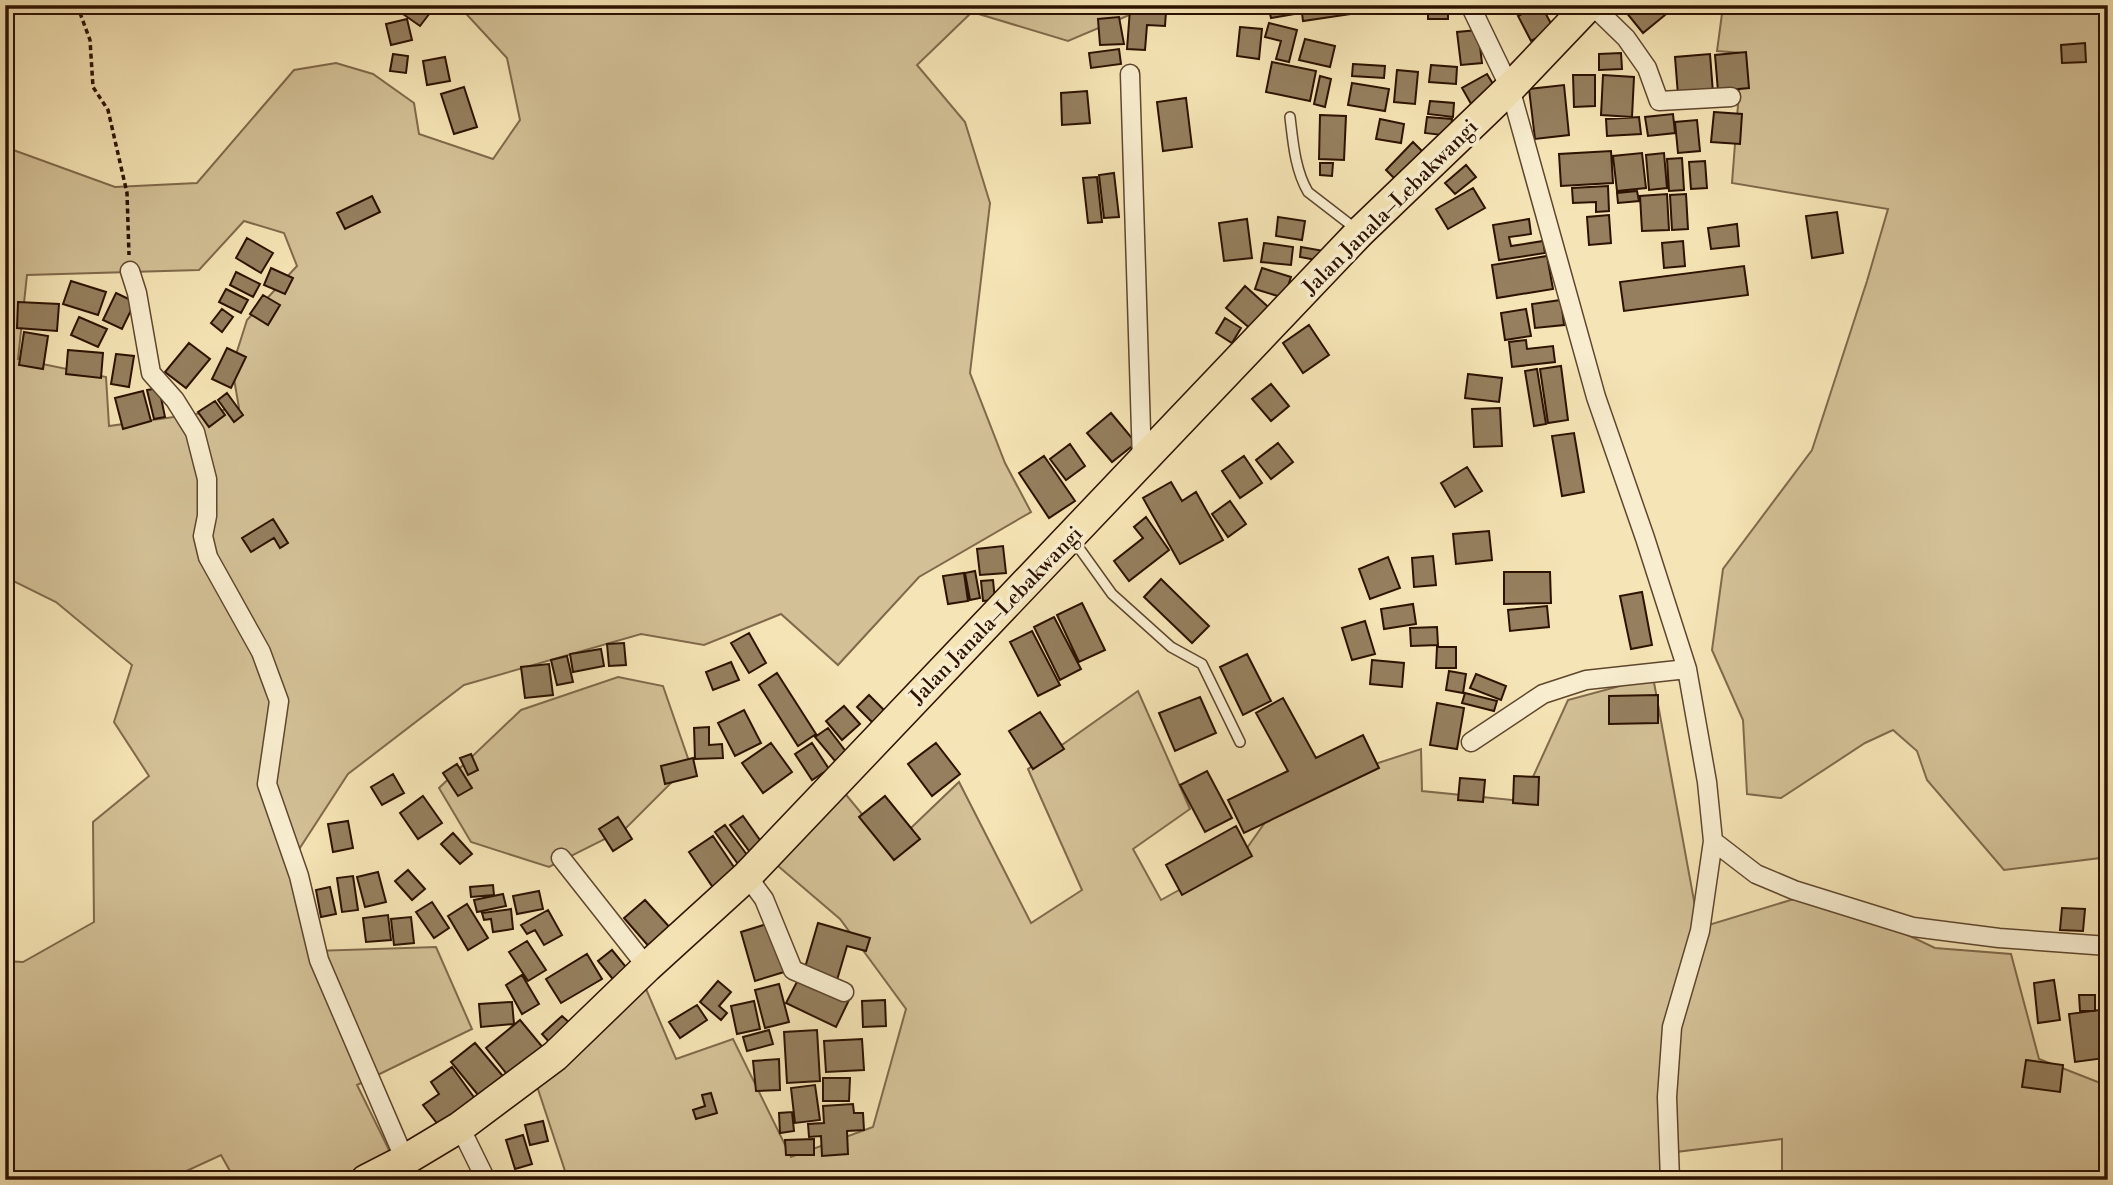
<svg xmlns="http://www.w3.org/2000/svg" width="2113" height="1185" viewBox="0 0 2113 1185" font-family="'Libre Bodoni',serif">
<rect width="100%" height="100%" fill="#f5e4b5"/>
<filter id="stains"><feTurbulence type="fractalNoise" baseFrequency=".00286" numOctaves="4"/><feColorMatrix values="0 0 0 0 .2 0 0 0 0 .09 0 0 0 0 .02 0 0 0 .5 -.17"/></filter>
<radialGradient id="worn" r=".72"><stop offset=".6" stop-color="#630" stop-opacity="0"/><stop offset="1" stop-color="#630" stop-opacity=".3"/></radialGradient>
<path fill="#d3c096" stroke="#80694b" stroke-width="2" fill-rule="evenodd" d="M458 5H1153L1068 41 972 12 917 65 965 122 990 203 970 373 1005 463 1031 512 919 577 838 665 781 614 704 645 641 634 464 685 348 774 296 854 314 951 436 947 472 1029 357 1085 396 1164 357 1180H235L221 1155 167 1180H5V961L23 962 94 922 93 822 149 776 114 722 132 665 56 602 5 577V147L115 187 197 183 294 70 336 63 373 74 414 103 419 134 493 159 520 120 507 58ZM244 221 284 233 297 266 247 320 232 367 239 408 109 426 106 377 18 359 27 275 199 270Z
M2108 5V857L2004 870 1927 780 1917 751 1893 730 1865 743 1781 798 1747 794 1743 720 1712 650 1723 569 1812 450 1867 281 1888 209 1732 183 1742 53 1717 51 1723 6Z
M618 677 663 686 690 764 625 829 549 867 471 842 439 788 521 710Z
M1653 677 1699 928 1817 892 1935 948 2011 954 2039 1059 2108 1086V1180H1782V1139L1660 1154V1180H568L534 1077 643 982 676 1059 733 1039 791 1157 873 1127 906 1009 840 919 771 860 843 791 890 848 959 782 1031 923 1082 890 1028 769 1138 691 1190 809 1133 849 1161 900 1242 855 1278 804 1375 764 1421 749 1422 791 1522 801 1568 700Z"/>
<path fill="#957f5e" stroke="#2d1200" stroke-width="2" d="M394 5H428L433 9 420 26 393 7Z
M1268 5H1294L1295 14 1271 18Z
M1301 5H1357L1358 13 1303 21Z
M1428 5H1448V19H1428Z
M1480 5H1508V6L1484 15Z
M1539 5H1541L1554 29 1531 41 1518 16Z
M1675 5 1676 6 1643 33 1621 6Z
M1130 9 1166 12 1165 26 1147 25 1145 50 1127 49Z
M1119 17 1124 44 1100 45 1098 19Z
M407 19 412 40 391 45 386 24Z
M1269 23 1297 30 1289 62 1276 59 1281 41 1265 37Z
M1240 27 1262 29 1259 59 1237 56Z
M1478 30 1482 63 1461 65 1457 32Z
M1305 39 1335 46 1330 67 1299 60Z
M2085 43 2086 62 2062 63 2061 45Z
M1119 49 1121 64 1091 68 1089 53Z
M1746 52 1749 88 1718 91 1715 55Z
M1621 53 1622 69 1599 70V54Z
M393 54 408 56 406 73 390 71Z
M1710 54 1713 93 1678 95 1675 57Z
M445 57 450 81 427 85 423 61Z
M1272 62 1316 71 1310 101 1266 92Z
M1353 64 1385 66 1384 78 1352 76Z
M1431 65 1457 67 1456 84 1429 82Z
M1397 70 1418 72 1415 104 1394 102Z
M1487 74 1499 94 1474 109 1462 88Z
M1573 75H1595V106L1574 107Z
M1603 75 1634 77 1632 117 1601 115Z
M1320 76 1331 79 1325 107 1314 104Z
M1352 83 1389 89 1385 111 1348 105Z
M1564 85 1569 135 1535 139 1529 89Z
M464 87 477 127 454 134 441 94Z
M1087 91 1090 123 1062 125 1061 93Z
M1186 98 1192 147 1163 151 1157 102Z
M1430 101 1454 103 1453 117 1428 114Z
M1714 112 1742 114 1740 144 1711 142Z
M1673 114 1675 133 1648 136 1645 117Z
M1320 115 1346 116 1344 160 1319 159Z
M1427 117 1452 119 1450 136 1425 133Z
M1639 117 1641 134 1607 136 1606 119Z
M1380 119 1404 124 1401 143 1376 139Z
M1697 120 1700 151 1678 153 1675 122Z
M1413 142 1425 154 1398 182 1386 170Z
M1611 151 1613 183 1561 186 1559 154Z
M1642 153 1646 188 1617 191 1613 156Z
M1664 153 1667 188 1649 190 1646 155Z
M1682 158 1684 190 1669 191 1667 159Z
M1705 161 1707 188 1691 189 1689 162Z
M1320 163H1333L1332 176 1320 175Z
M1466 165 1476 177 1455 194 1445 183Z
M1114 173 1119 217 1104 218 1099 175Z
M1097 177 1102 222 1088 223 1083 178Z
M1608 186 1609 211 1596 212V202L1573 203 1572 188Z
M1473 188 1485 208 1448 229 1436 209Z
M1637 191 1639 201 1618 203 1617 193Z
M1667 194 1669 230 1642 231 1640 196Z
M1686 194 1688 229 1672 230 1670 195Z
M372 196 380 212 345 229 337 213Z
M1837 212 1843 253 1812 258 1806 216Z
M1609 215 1611 243 1589 245 1587 217Z
M1278 217 1305 221 1302 240 1276 236Z
M1247 219 1252 258 1224 261 1219 223Z
M1529 219 1531 234 1509 237 1511 246 1543 241 1545 253 1499 260 1493 225Z
M1737 224 1739 246 1711 249 1708 228Z
M247 238 273 253 261 273 236 258Z
M1683 241 1685 266 1664 268 1662 243Z
M1264 243 1293 247 1291 265 1261 262Z
M1301 247 1324 251 1322 261 1300 257Z
M1547 256 1553 289 1497 298 1492 265Z
M1744 266 1748 295 1624 311 1620 282Z
M271 268 293 278 285 294 264 285Z
M1262 268 1291 277 1284 298 1255 289Z
M236 272 260 284 253 297 230 285Z
M71 281 106 292 98 315 63 304Z
M1245 286 1276 314 1258 335 1226 308Z
M226 289 248 300 241 313 219 302Z
M116 293 135 302 122 329 103 320Z
M263 295 280 305 268 325 250 314Z
M1561 300 1564 325 1535 328 1532 304Z
M18 302 59 304 57 331 17 328Z
M222 309 233 317 222 332 211 323Z
M1526 309 1531 336 1505 340 1501 313Z
M79 317 107 329 98 347 71 335Z
M1225 318 1241 328 1232 343 1216 333Z
M1309 325 1329 355 1303 373 1283 343Z
M24 332 48 336 43 369 19 365Z
M1526 340 1527 349 1553 346 1555 362 1512 367 1509 342Z
M189 343 210 359 186 388 165 372Z
M227 348 246 357 231 388 212 379Z
M68 350 103 353 101 378 66 374Z
M116 354 134 356 129 387 111 384Z
M1561 366 1568 420 1548 423 1540 369Z
M1537 369 1546 424 1534 426 1525 371Z
M1468 374 1502 378 1499 402 1465 398Z
M1271 384 1289 406 1271 421 1252 399Z
M159 388 165 417 154 419 147 390Z
M143 391 151 421 123 429 115 398Z
M227 393 243 415 234 422 218 400Z
M215 401 225 415 209 427 198 412Z
M1500 408 1502 446 1474 447 1472 409Z
M1111 413 1136 443 1112 462 1087 433Z
M1574 433 1584 492 1562 496 1552 436Z
M1278 443 1293 462 1271 479 1256 460Z
M1070 444 1085 466 1066 480 1050 459Z
M1044 456 1075 501 1049 518 1019 473Z
M1244 456 1262 483 1240 498 1222 471Z
M1467 467 1482 491 1455 507 1441 483Z
M1171 482 1182 501 1196 492 1223 540 1180 564 1143 498Z
M1230 501 1246 524 1228 537 1212 514Z
M1146 517 1169 550 1129 581 1114 561 1143 538 1134 527Z
M273 519 288 543 280 548 274 538 251 552 242 538Z
M1489 531 1492 560 1456 564 1453 534Z
M1003 546 1006 573 980 575 977 549Z
M1433 556 1436 585 1414 587 1412 558Z
M1388 557 1400 588 1370 599 1359 569Z
M975 571 980 598 970 600 965 573Z
M1504 572H1550L1551 603 1504 604Z
M964 573 968 601 948 604 943 576Z
M1161 579 1209 626 1192 643 1144 597Z
M993 580 995 600 983 601 981 581Z
M1642 592 1652 645 1631 649 1620 596Z
M1082 603 1105 650 1079 662 1057 615Z
M1413 604 1416 624 1384 629 1381 609Z
M1547 606 1549 627 1510 631 1508 610Z
M1054 617 1081 669 1060 680 1034 627Z
M1365 621 1375 654 1352 660 1342 628Z
M1437 627 1438 645 1411 646 1410 628Z
M1032 631 1060 685 1038 696 1010 642Z
M749 633 766 663 749 673 731 643Z
M624 643 626 665 609 666 607 644Z
M1437 647H1456V668H1436Z
M601 649 604 666 573 672 570 654Z
M1247 654 1271 701 1243 715 1220 667Z
M567 656 573 682 557 685 551 660Z
M1372 660 1404 663 1402 687 1370 684Z
M731 662 739 680 713 690 706 672Z
M549 664 553 695 525 698 521 667Z
M1449 671 1466 674 1463 693 1446 690Z
M777 673 816 734 798 746 759 685Z
M1476 674 1506 686 1501 700 1470 688Z
M1465 693 1497 701 1494 711 1462 703Z
M869 695 893 719 881 731 857 707Z
M1658 695V723L1609 724V696Z
M1200 697 1216 733 1175 751 1159 713Z
M1283 698 1316 758 1363 735 1379 768 1244 833 1228 800 1288 771 1256 713Z
M1437 703 1464 708 1457 749 1430 745Z
M844 706 860 724 842 740 826 721Z
M744 710 761 743 735 756 718 723Z
M1040 712 1064 749 1033 769 1009 731Z
M709 727V745L722 744 723 758 695 759 694 728Z
M828 728 847 753 835 761 815 737Z
M771 743 792 772 763 793 742 763Z
M812 743 829 769 812 780 795 754Z
M936 743 960 774 932 796 908 764Z
M471 754 478 770 468 775 460 758Z
M693 758 697 776 665 784 661 766Z
M457 764 472 788 458 796 443 773Z
M1207 771 1232 818 1205 832 1180 785Z
M393 774 404 793 382 805 371 787Z
M1514 776 1539 777 1538 805 1513 803Z
M1460 778 1485 780 1483 802 1458 800Z
M423 796 442 823 418 839 400 813Z
M885 796 920 839 894 860 859 817Z
M743 816 767 850 755 859 730 825Z
M618 817 632 839 613 851 599 829Z
M348 821 353 848 333 852 328 824Z
M725 825 753 863 743 871 715 832Z
M1236 826 1252 856 1182 895 1166 865Z
M453 833 472 854 460 864 441 844Z
M713 836 740 876 716 892 689 852Z
M408 870 425 889 412 900 395 881Z
M378 872 386 902 365 907 357 877Z
M353 876 358 910 342 912 337 878Z
M493 885 494 895 471 897 470 887Z
M330 887 336 914 321 917 316 890Z
M539 891 543 909 517 914 513 896Z
M503 894 506 906 477 912 474 900Z
M645 900 673 931 652 950 624 918Z
M432 902 449 928 434 938 416 912Z
M467 904 488 938 468 950 448 916Z
M2062 908 2085 909 2083 931 2060 930Z
M511 909 513 929 493 932 491 919 484 920 482 913Z
M548 910 562 935 544 945 535 930 527 934 521 925Z
M388 915 391 940 366 942 363 918Z
M411 917 414 943 394 945 391 919Z
M770 923 784 972 755 981 741 932Z
M818 923 870 938 866 951 847 946 837 980 804 971Z
M527 941 546 970 528 981 509 952Z
M612 950 630 972 616 983 598 961Z
M587 954 602 979 561 1003 546 979Z
M522 975 539 1004 522 1014 506 985Z
M800 976 849 1000 836 1027 786 1003Z
M2054 980 2060 1020 2038 1023 2034 983Z
M718 981 731 992 719 1006 727 1013 721 1020 700 1002Z
M779 984 789 1022 765 1028 755 990Z
M2079 995H2095V1011H2080Z
M885 1000 886 1026 863 1027 862 1001Z
M754 1001 760 1029 737 1034 731 1006Z
M512 1002 514 1024 481 1027 479 1004Z
M697 1005 707 1020 680 1038 669 1022Z
M2099 1010 2105 1058 2075 1062 2069 1014Z
M2108 1010V1045L2107 1046 2100 1012Z
M562 1016 572 1025 551 1044 542 1034Z
M520 1020 545 1050 510 1078 486 1048Z
M769 1030 773 1044 747 1051 743 1037Z
M817 1030 820 1081 787 1083 784 1032Z
M862 1039 864 1070 826 1072 824 1041Z
M475 1043 507 1081 483 1101 451 1062Z
M779 1059 780 1090 756 1091 753 1061Z
M2026 1060 2063 1065 2060 1092 2022 1087Z
M452 1067 476 1100 439 1126 423 1105 439 1094 431 1082Z
M823 1078H850L849 1101H823Z
M815 1085 820 1120 795 1123 791 1088Z
M711 1093 717 1113 696 1119 693 1110 705 1106 702 1095Z
M853 1104 854 1113H863L864 1130 847 1131 848 1154 822 1156 821 1136 809 1137 808 1124 824 1123 823 1106Z
M792 1112 794 1131 780 1133 779 1113Z
M543 1121 548 1141 530 1145 525 1125Z
M523 1135 532 1164 515 1169 506 1140Z
M814 1139V1155H786L785 1140Z"/>
<g fill="none" stroke-linecap="round" stroke-linejoin="round">
<defs>
<path id="service" d="M1290 117C1293 142 1295 170 1308 192L1356 229
M1074 541 1112 594 1171 647 1202 664 1240 742"/>
<path id="minor" d="M1470 5 1510 88 1596 397 1645 538 1687 669 1707 782 1713 841 1700 931 1672 1027 1667 1097 1670 1180
M1592 5 1626 38 1647 68 1659 101 1731 97
M1130 74 1142 463
M130 271 137 293 151 373 175 400 195 432 207 479V516L203 536 208 557 261 652 279 701 267 784 299 876 319 960 405 1160
M1471 742 1543 694 1586 680 1687 669
M1713 841 1756 874 1794 890 1913 927 1999 938 2108 946
M561 858 647 967
M747 876 764 899 793 970 844 992
M460 1127 486 1180"/>
<path id="primary" d="M366 1180 405 1160 460 1127 555 1056 647 967 747 876 1360 232 1510 88 1589 5"/>
</defs>
<use href="#service" stroke="#5f462d" stroke-width="12"/>
<use href="#minor" stroke="#5f462d" stroke-width="21"/>
<use href="#primary" stroke="#2d1200" stroke-width="33"/>
<path stroke="#2d1200" stroke-width="3.5" stroke-dasharray="5 3.5" stroke-linecap="butt" d="M77 5 90 40 93 87 108 110 127 193 129 255"/>
<use href="#service" stroke="#f8edcf" stroke-width="9"/>
<use href="#minor" stroke="#f8edcf" stroke-width="18"/>
<use href="#primary" stroke="#f5e4b5" stroke-width="30"/>
</g>
<g text-anchor="middle" stroke-width="7" stroke-linejoin="round" paint-order="stroke">
<g font-size="21" fill="#2d1200" stroke="#f8edcf">
<text transform="translate(1390 207) rotate(-45)" y="7">Jalan Janala–Lebakwangi</text>
<text transform="translate(996 615) rotate(-46)" y="7">Jalan Janala–Lebakwangi</text>
</g>
</g>
<rect width="2113" height="1185" fill="none" stroke="#f5e4b5" stroke-width="28"/>
<rect x="7" y="7" width="2099" height="1171" fill="none" stroke="#2d1200" stroke-width="3.5"/>
<rect x="14" y="14" width="2085" height="1157" fill="none" stroke="#2d1200" stroke-width="2"/>
<rect width="100%" height="100%" filter="url(#stains)"/>
<rect width="100%" height="100%" fill="url(#worn)"/>
</svg>
